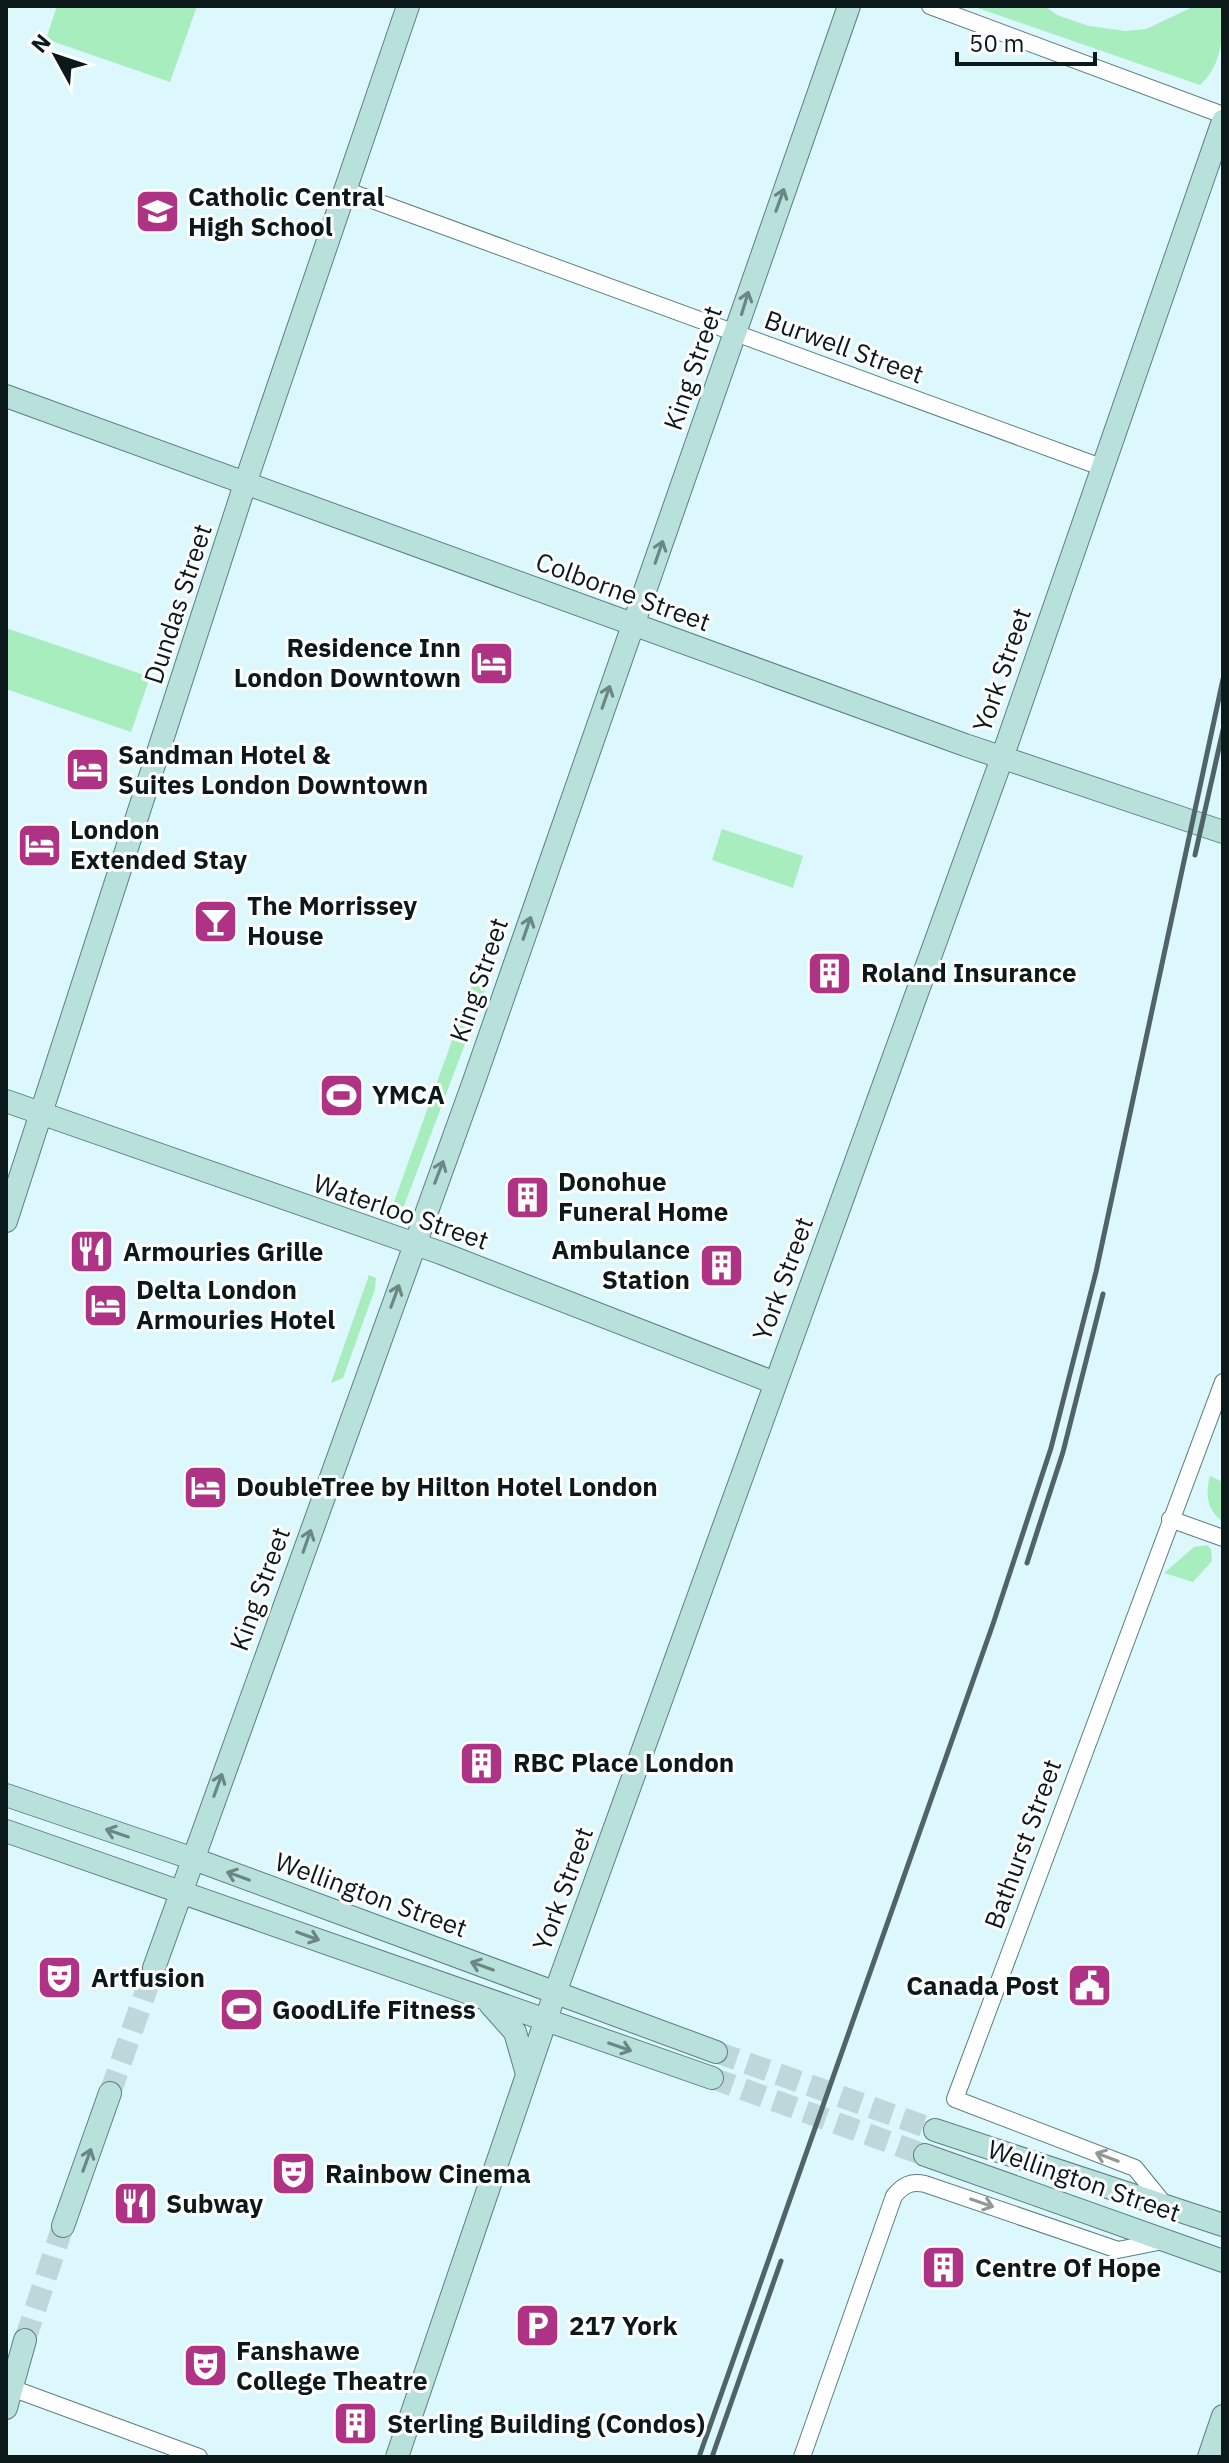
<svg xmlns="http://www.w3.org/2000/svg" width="1229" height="2463" viewBox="0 0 1229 2463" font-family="'IBM Plex Sans',sans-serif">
<rect width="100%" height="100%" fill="#dcf8fd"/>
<path fill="#a7edbd" d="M57 6H197L170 82 46 39Z
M972 6H1045L1057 15 1089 26 1125 31 1146 29 1195 6H1223C1223 35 1223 64 1200 85Z
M6 628 150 677 131 732 6 689Z
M722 829 803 856 793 888 712 860Z
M477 971 489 980 404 1206 396 1208 394 1202Z
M369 1275 376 1278 375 1289 343 1378 331 1383Z
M1210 1476 1223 1482V1522C1207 1510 1205 1495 1210 1476Z
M1207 1545 1211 1549 1212 1561 1193 1582 1164 1573 1194 1547Z"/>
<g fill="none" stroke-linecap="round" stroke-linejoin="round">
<path stroke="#bdd7db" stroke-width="22" stroke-dasharray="22 11" stroke-linecap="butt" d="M716 2052 935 2130
M712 2078 925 2155
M110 2093 154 1968
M25 2340 63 2226"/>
<defs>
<path id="street" d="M930 6 1223 115
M345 190 1101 467
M1170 1519 1223 1538
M1165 2205 1135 2168 955 2099 1223 1382
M6 2386 199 2457
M802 2457 894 2196C903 2185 911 2181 925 2184L1118 2250 1163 2241"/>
<path id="secondary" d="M6 396 965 745 1223 832
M6 1101 441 1253 775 1383
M6 1221 246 481 408 6
M6 1795 191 1858 716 2052
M6 1831 712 2078
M154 1968 474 1081 849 6
M490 2004 515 2032 527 2074
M935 2130 1223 2225
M925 2155 1223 2261
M63 2226 110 2093
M6 2408 25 2340
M397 2457 555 1993 1002 758 1223 121
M1209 2457 1223 2416"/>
</defs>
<use href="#street" stroke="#5d7e83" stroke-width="18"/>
<use href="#secondary" stroke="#5d7e83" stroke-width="24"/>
<use href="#street" stroke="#fff" stroke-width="16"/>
<use href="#secondary" stroke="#b9e1dc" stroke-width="22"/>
<path stroke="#506366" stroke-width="5" d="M1195 855 1223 730
M1027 1563 1063 1452 1103 1294
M699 2457 993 1624 1051 1448 1096 1272 1223 679
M712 2457 781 2261"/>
</g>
<defs><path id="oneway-shaft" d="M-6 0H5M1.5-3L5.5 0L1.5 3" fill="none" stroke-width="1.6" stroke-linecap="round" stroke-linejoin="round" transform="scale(2)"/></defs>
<g stroke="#6b8785">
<use href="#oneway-shaft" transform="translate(780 200) rotate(-70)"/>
<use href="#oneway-shaft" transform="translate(745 303) rotate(-73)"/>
<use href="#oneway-shaft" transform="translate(659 552) rotate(-71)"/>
<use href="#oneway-shaft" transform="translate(606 697) rotate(-71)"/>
<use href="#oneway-shaft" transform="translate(527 928) rotate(-71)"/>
<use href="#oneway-shaft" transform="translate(439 1172) rotate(-69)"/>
<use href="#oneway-shaft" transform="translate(395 1296) rotate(-70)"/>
<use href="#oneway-shaft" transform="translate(307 1541) rotate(-71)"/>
<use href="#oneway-shaft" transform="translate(218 1785) rotate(-70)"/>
<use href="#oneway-shaft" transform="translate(117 1833) rotate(-161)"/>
<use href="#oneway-shaft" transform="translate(238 1876) rotate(-160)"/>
<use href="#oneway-shaft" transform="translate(308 1936) rotate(20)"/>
<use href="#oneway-shaft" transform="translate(482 1966) rotate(-160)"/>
<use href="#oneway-shaft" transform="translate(620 2047) rotate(19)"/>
<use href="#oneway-shaft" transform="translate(87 2160) rotate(-70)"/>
</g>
<g stroke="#919898">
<use href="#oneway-shaft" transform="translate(1107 2157) rotate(-159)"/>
<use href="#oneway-shaft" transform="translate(982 2203) rotate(19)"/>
</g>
<defs>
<symbol id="school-square" viewBox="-11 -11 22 22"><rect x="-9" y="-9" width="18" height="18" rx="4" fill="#ae3385" stroke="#fff"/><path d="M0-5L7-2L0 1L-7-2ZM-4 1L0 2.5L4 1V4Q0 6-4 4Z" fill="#fff"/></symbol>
<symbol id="hotel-square" viewBox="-11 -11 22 22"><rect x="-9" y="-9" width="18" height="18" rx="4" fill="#ae3385" stroke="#fff"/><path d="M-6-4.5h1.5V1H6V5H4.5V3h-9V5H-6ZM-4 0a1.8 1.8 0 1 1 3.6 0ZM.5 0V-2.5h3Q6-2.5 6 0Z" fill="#fff"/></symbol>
<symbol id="bar-square" viewBox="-11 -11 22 22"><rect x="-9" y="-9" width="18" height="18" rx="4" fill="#ae3385" stroke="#fff"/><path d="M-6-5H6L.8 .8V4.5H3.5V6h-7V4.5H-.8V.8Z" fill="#fff"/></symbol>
<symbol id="building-square" viewBox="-11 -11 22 22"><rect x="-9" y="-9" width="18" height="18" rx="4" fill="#ae3385" stroke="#fff"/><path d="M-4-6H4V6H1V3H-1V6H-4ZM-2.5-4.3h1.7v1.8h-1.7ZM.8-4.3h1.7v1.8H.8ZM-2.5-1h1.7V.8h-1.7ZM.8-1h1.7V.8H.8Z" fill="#fff"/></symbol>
<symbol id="stadium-square" viewBox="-11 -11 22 22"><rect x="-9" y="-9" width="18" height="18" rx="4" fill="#ae3385" stroke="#fff"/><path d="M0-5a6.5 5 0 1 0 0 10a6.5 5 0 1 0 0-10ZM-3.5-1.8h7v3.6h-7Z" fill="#fff"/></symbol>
<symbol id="restaurant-square" viewBox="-11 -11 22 22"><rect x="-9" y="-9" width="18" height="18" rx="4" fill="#ae3385" stroke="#fff"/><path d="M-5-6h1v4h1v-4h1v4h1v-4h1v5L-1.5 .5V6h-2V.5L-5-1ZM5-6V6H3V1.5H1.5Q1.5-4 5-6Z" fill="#fff"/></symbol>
<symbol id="theatre-square" viewBox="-11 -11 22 22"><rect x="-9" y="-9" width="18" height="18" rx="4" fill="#ae3385" stroke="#fff"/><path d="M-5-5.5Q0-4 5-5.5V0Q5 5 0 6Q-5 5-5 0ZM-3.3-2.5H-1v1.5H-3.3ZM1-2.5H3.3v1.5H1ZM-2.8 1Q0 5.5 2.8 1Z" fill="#fff"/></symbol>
<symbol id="civic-square" viewBox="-11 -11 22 22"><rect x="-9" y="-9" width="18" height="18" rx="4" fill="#ae3385" stroke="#fff"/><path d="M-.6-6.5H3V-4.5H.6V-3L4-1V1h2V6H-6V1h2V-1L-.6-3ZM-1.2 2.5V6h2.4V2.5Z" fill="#fff"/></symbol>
<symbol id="parking-square" viewBox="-11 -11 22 22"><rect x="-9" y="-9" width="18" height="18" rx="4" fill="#ae3385" stroke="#fff"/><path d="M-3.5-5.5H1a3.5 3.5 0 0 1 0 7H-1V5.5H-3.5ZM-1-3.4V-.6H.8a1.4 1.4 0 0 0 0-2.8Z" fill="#fff"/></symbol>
</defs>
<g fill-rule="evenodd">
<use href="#school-square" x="132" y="186" width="51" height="51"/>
<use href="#hotel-square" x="466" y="638" width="51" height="51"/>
<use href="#hotel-square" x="62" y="744" width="51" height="51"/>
<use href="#hotel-square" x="14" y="820" width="51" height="51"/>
<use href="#bar-square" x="190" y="896" width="51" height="51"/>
<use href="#building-square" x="804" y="948" width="51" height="51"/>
<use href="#stadium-square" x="316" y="1070" width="51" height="51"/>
<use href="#building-square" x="502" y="1172" width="51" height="51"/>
<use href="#restaurant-square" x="66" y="1226" width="51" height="51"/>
<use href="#building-square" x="696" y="1240" width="51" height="51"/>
<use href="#hotel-square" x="80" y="1280" width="51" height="51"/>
<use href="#hotel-square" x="180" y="1462" width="51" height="51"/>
<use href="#building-square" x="456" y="1738" width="51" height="51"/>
<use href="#theatre-square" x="34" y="1952" width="51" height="51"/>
<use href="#civic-square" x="1064" y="1960" width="51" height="51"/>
<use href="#stadium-square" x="216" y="1984" width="51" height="51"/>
<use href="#theatre-square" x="268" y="2148" width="51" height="51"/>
<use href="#restaurant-square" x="110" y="2178" width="51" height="51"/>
<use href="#building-square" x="918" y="2242" width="51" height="51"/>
<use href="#parking-square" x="512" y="2300" width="51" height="51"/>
<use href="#theatre-square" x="180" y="2340" width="51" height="51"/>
<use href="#building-square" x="330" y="2398" width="51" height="51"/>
</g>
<g text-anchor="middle" stroke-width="6" stroke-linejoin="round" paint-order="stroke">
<g font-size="26" font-weight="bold" fill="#0b191b" stroke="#fff" text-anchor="start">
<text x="188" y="206">Catholic Central<tspan x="188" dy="30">High School</tspan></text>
<text x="461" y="657" text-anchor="end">Residence Inn<tspan x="461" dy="30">London Downtown</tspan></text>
<text x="118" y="764">Sandman Hotel &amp;<tspan x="118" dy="30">Suites London Downtown</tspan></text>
<text x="70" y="839">London<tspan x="70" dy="30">Extended Stay</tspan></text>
<text x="247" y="915">The Morrissey<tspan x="247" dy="30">House</tspan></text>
<text x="861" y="982">Roland Insurance</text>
<text x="372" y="1104">YMCA</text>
<text x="558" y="1191">Donohue<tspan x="558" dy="30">Funeral Home</tspan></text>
<text x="690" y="1259" text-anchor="end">Ambulance<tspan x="690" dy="30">Station</tspan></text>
<text x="123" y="1261">Armouries Grille</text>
<text x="136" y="1299">Delta London<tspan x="136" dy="30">Armouries Hotel</tspan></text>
<text x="236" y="1496">DoubleTree by Hilton Hotel London</text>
<text x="513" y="1772">RBC Place London</text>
<text x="91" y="1987">Artfusion</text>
<text x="1059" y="1995" text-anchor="end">Canada Post</text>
<text x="272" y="2019">GoodLife Fitness</text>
<text x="325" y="2183">Rainbow Cinema</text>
<text x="166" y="2213">Subway</text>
<text x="975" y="2277">Centre Of Hope</text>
<text x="569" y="2335">217 York</text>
<text x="236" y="2360">Fanshawe<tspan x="236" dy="30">College Theatre</tspan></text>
<text x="387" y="2433">Sterling Building (Condos)</text>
</g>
<g font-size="26" fill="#0b191b" stroke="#fff">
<text transform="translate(844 347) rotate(20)" y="9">Burwell Street</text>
<text transform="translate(693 368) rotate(-71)" y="9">King Street</text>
<text transform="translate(623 592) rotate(20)" y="9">Colborne Street</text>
<text transform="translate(178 604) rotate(-72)" y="9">Dundas Street</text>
<text transform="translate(1002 670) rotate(-71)" y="9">York Street</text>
<text transform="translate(479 980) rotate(-71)" y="9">King Street</text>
<text transform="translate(401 1212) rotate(19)" y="9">Waterloo Street</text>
<text transform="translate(783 1279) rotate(-70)" y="9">York Street</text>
<text transform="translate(260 1589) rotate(-70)" y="9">King Street</text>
<text transform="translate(1023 1844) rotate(-70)" y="9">Bathurst Street</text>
<text transform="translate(563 1889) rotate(-70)" y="9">York Street</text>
<text transform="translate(371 1895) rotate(20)" y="9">Wellington Street</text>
<text transform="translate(1084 2181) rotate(19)" y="9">Wellington Street</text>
</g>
</g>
<rect width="1229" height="2463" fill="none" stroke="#0b191b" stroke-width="16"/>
<g transform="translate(56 56) rotate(310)" stroke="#ffffff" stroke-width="6" paint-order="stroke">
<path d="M0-6L14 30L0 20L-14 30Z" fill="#0b191b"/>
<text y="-12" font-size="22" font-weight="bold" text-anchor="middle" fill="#0b191b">N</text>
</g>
<path d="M957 52v12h138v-12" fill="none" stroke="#0b191b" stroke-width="4"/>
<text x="969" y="52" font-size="24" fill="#0b191b" stroke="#ffffff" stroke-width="6" paint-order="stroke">50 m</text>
</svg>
